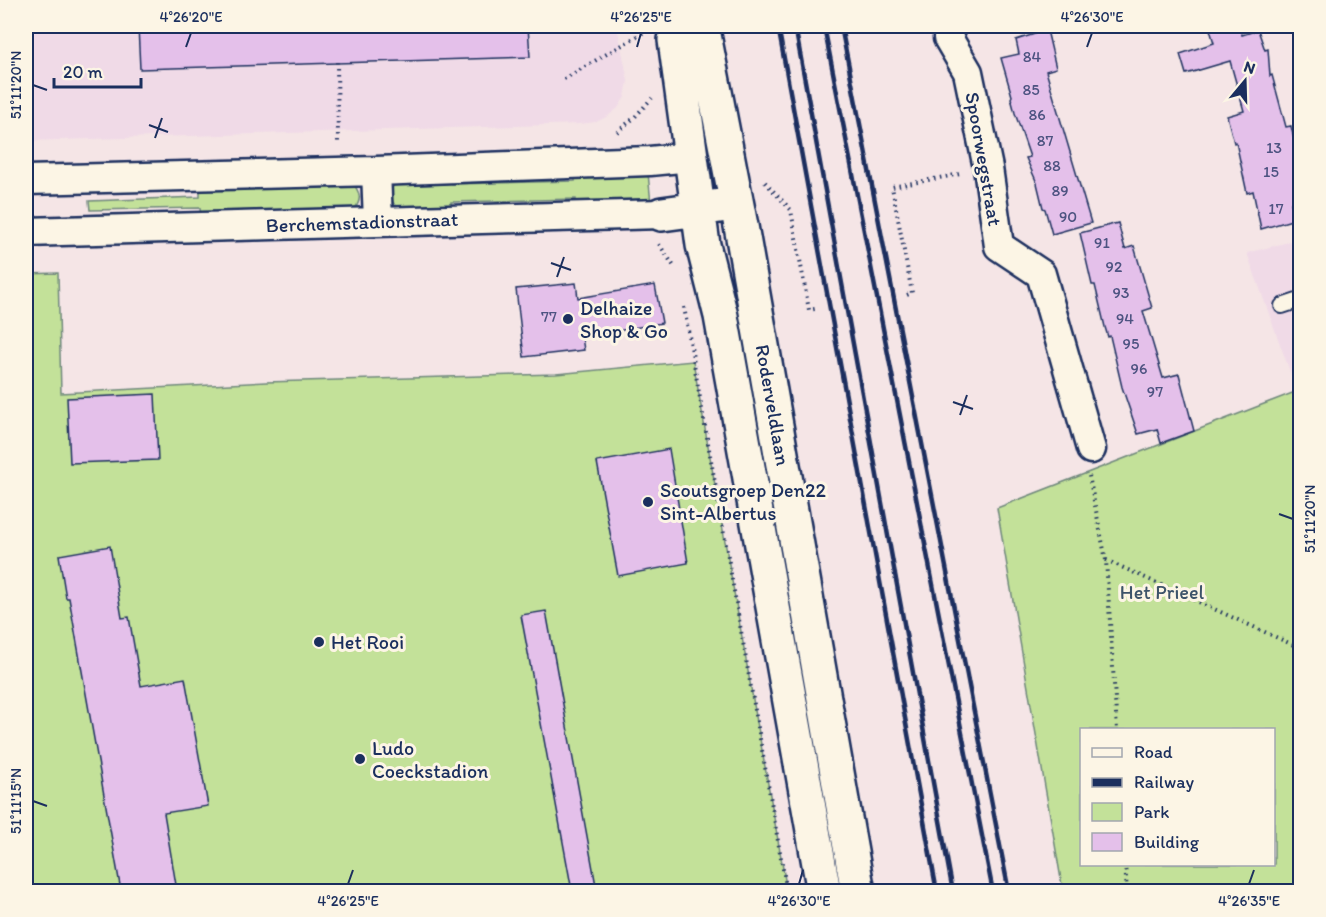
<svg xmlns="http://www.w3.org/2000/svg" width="1326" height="917" viewBox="0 0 1326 917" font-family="Itim,sans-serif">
<rect width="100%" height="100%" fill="#f5e5e6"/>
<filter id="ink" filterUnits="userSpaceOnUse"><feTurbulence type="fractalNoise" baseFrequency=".0167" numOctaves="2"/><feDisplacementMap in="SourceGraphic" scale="12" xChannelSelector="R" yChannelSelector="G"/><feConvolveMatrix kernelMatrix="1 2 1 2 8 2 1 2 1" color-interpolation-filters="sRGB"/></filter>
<g filter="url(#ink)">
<path fill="#f0dae7" d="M26 26H617L628 81 625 97 618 108 608 116 596 122 580 124 26 141Z
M1300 239V390L1297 391 1247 253Z"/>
<path fill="#c3e199" stroke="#6f887c" stroke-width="1.5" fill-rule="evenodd" d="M575 173H648L651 204 577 208 576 199 451 202V211L399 210C391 202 388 194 394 184L451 175 452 184 575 181Z
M200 184 354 185C361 194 361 201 354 210L201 220 200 208 90 210 89 201 200 197Z
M58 273 61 393 266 382 556 374 693 361 787 891H26V274Z
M1300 390V891H1063L997 508ZM1082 730H1274V864H1082Z"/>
<path fill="#e4c0ea" stroke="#1b2f5e" stroke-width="1.5" d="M138 26H528L530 57 140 69Z
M1209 26H1239L1242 35 1258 30 1265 50 1268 49 1270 76 1272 75 1286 127 1291 126 1300 166V201L1291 203 1295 219 1261 229 1253 191 1247 193 1236 142 1234 143 1227 116 1244 111 1230 61 1186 74 1180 54 1214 43Z
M1047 30 1056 68 1046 71 1091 223 1052 234 1045 209 1043 208 1037 183 1026 158 1030 157 1015 113 1011 98 1012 96 1001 58 1019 54 1016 40Z
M1118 223 1125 249 1134 246 1152 308 1143 311 1163 378 1179 374 1194 431 1161 443 1157 429 1138 434 1122 387 1110 336 1108 337 1105 327 1095 285H1092L1080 233Z
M576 283 578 298 655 285 662 323 582 337 584 350 524 357 516 289Z
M155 394 158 460 70 463 67 398Z
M669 449 688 563 618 576 597 462Z
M110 546 122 618 129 617 141 686 185 678 208 806 164 813 177 891H121L69 598H66L59 555Z
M546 611 597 891H572L521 615Z"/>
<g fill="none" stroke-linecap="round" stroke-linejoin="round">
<defs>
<path id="service" d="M1282 306 1300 300"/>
<path id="minor" d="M950 26 948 38 968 72 988 168 999 246 1041 274 1091 449
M376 171 378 221
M26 180 376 171 650 161 691 157
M26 232 662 214"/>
<path id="tertiary" d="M679 26 675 40 703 245 721 316 824 892
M699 26 704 35 741 226 858 892
M662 214 720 206"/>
</defs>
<use href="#service" stroke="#1b2f5e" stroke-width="18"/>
<use href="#minor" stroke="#1b2f5e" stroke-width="33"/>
<use href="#tertiary" stroke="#1b2f5e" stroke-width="38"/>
<path stroke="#1b2f5e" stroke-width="4" stroke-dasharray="1.5 4.5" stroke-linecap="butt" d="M977 30 994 26
M337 62 338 143
M564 79 646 31
M617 132 634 118 652 98
M765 182 791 210 809 310 815 309
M659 244 675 268
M907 295 912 293 892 187 960 174
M684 307 787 892
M1089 476 1106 560 1117 730
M1106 560 1300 648
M1125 864 1127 892"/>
<use href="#service" stroke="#fcf5e5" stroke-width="14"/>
<use href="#minor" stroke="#fcf5e5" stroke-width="28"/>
<use href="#tertiary" stroke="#fcf5e5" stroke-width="33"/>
<path stroke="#1b2f5e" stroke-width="4.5" d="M778 26 937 892
M795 26 953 892
M824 26 993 892
M841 26 1009 892"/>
</g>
</g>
<path fill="none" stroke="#1b2f5e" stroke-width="2" d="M186 47 191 33M637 47 641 33M1087 47 1092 33M33 85 47 90M149 125 168 132M155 138 162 118M551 263 571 270M557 277 564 257M953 402 973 409M960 415 967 395M1279 514 1293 519M33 801 47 806M348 884 353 870M799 884 803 870M1249 884 1254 870"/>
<g fill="#1b2f5e" stroke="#fcf5e5" stroke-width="2">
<circle cx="568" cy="319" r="6"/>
<circle cx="648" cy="502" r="6"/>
<circle cx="319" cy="642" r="6"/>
<circle cx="360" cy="759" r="6"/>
</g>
<g text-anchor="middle" stroke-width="6" stroke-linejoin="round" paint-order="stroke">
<g font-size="16" fill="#4d5381">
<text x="1032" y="62">84</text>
<text x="1031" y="95">85</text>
<text x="1037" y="120">86</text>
<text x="1045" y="146">87</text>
<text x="1274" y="153">13</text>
<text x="1052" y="171">88</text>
<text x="1271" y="177">15</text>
<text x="1060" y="196">89</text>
<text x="1276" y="214">17</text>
<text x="1068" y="222">90</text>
<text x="1102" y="248">91</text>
<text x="1114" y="272">92</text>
<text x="1121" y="298">93</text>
<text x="549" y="322">77</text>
<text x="1125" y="324">94</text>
<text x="1131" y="349">95</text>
<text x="1139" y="374">96</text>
<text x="1155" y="397">97</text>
</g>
<g font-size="20" fill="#1b2f5e" stroke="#fcf5e5">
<text transform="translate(984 159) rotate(80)" y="7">Spoorwegstraat</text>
<text transform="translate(362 222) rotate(-2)" y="7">Berchemstadionstraat</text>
<text transform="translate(773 405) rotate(80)" y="7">Roderveldlaan</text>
</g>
<g font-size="20" fill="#1b2f5e" stroke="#fcf5e5" text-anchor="start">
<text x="580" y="315">Delhaize<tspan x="580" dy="23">Shop &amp; Go</tspan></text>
<text x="660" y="497">Scoutsgroep Den22<tspan x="660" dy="23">Sint-Albertus</tspan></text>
<text x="331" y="649">Het Rooi</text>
<text x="372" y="755">Ludo<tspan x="372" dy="23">Coeckstadion</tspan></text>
</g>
<g font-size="20" fill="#3d536a" stroke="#fcf5e5">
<text x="1162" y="599">Het Prieel</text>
</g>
</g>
<rect width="1326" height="917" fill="none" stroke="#fcf5e5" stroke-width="66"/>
<rect x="1080" y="728" width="195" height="138" fill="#fcf5e5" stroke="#a2a6af" stroke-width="1.5"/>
<rect x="1092" y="748" width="30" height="9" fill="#fcf5e5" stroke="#a2a6af" stroke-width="1.5"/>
<text x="1134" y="758" font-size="18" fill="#1b2f5e">Road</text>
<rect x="1092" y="778" width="30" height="9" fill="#1b2f5e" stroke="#a2a6af" stroke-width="1.5"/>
<text x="1134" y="788" font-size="18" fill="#1b2f5e">Railway</text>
<rect x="1092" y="803" width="30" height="18" fill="#c3e199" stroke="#a2a6af" stroke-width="1.5"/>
<text x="1134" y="818" font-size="18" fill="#1b2f5e">Park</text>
<rect x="1092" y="833" width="30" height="18" fill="#e4c0ea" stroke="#a2a6af" stroke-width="1.5"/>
<text x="1134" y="848" font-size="18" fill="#1b2f5e">Building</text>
<g transform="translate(1245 81) rotate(19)" stroke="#fcf5e5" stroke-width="4.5" paint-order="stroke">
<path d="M0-4.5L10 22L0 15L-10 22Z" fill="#1b2f5e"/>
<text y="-9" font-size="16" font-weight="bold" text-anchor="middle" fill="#1b2f5e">N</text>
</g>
<path d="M54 78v9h87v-9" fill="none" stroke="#1b2f5e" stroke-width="3"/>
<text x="63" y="78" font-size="18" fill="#1b2f5e" stroke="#fcf5e5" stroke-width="4.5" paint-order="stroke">20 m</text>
<rect x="33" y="33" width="1260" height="851" fill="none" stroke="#1b2f5e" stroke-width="2"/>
<g font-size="15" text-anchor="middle" fill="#1b2f5e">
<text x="191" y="22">4°26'20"E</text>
<text x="641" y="22">4°26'25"E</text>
<text x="1092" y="22">4°26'30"E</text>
<text transform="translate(16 85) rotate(-90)" y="5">51°11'20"N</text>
<text transform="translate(1310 519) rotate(-90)" y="5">51°11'20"N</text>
<text transform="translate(16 801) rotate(-90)" y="5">51°11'15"N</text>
<text x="348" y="906">4°26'25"E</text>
<text x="799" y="906">4°26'30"E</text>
<text x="1249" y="906">4°26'35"E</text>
</g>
</svg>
